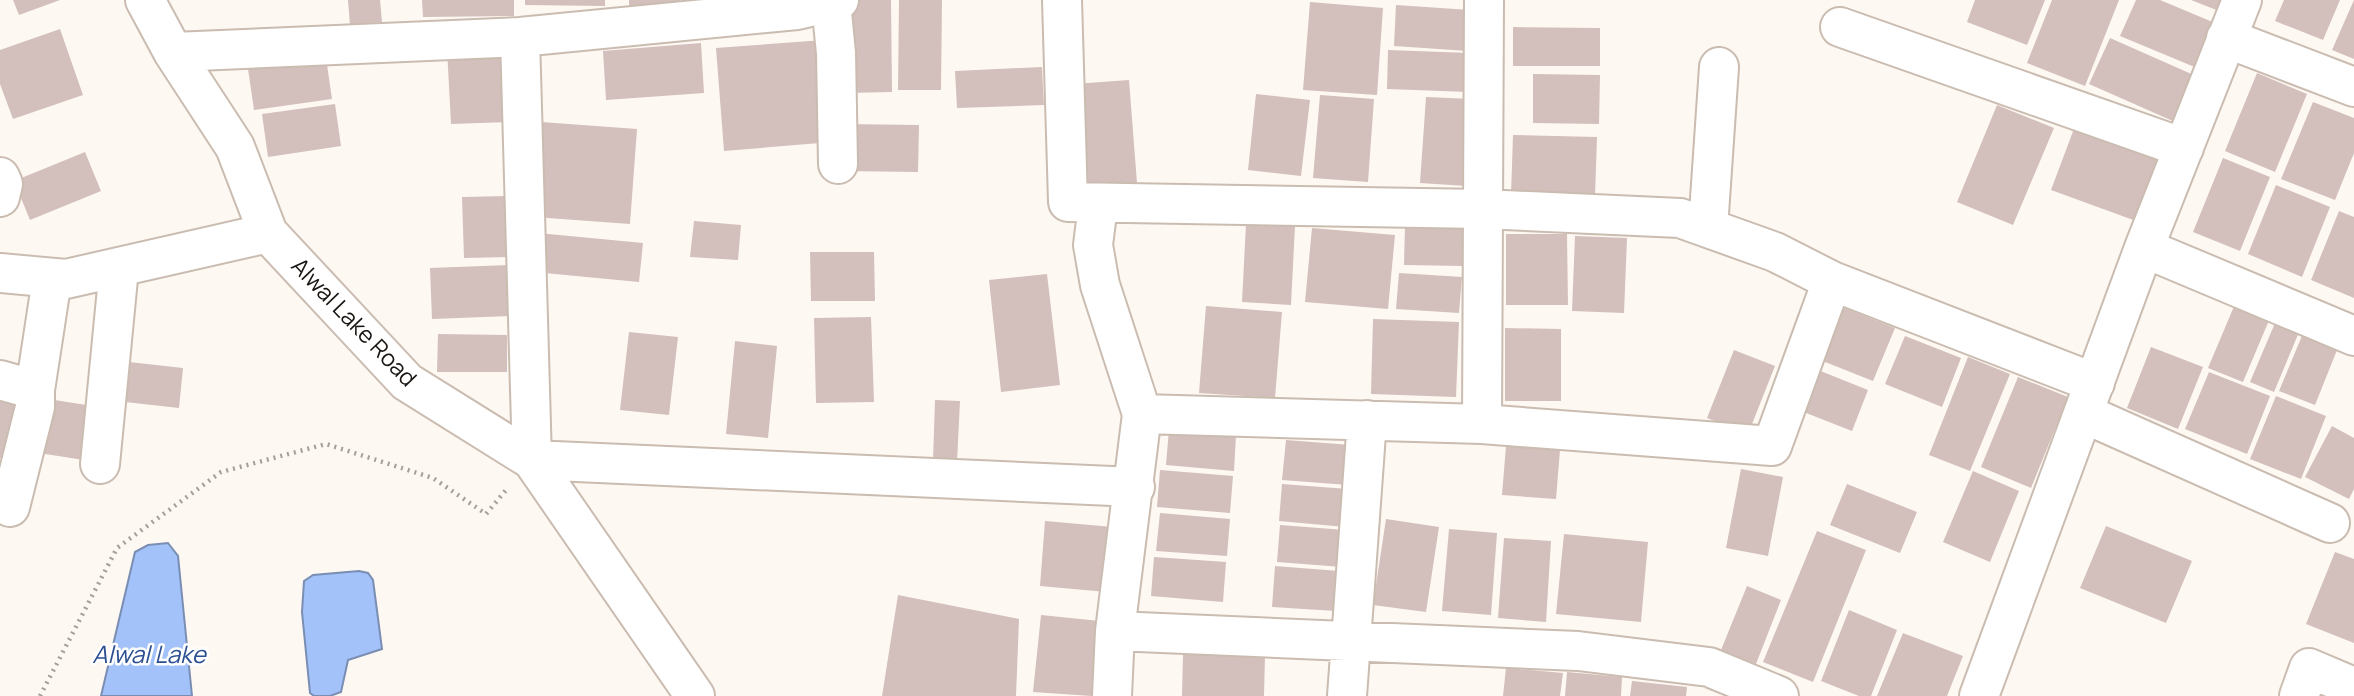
<svg xmlns="http://www.w3.org/2000/svg" width="2354" height="696" viewBox="0 0 2354 696" font-family="Manrope,sans-serif">
<rect width="100%" height="100%" fill="#fef8f3"/>
<path fill="#a3c2f9" stroke="#7a8eb3" stroke-width="2" d="M168 543 178 556 192 696H101L135 552 148 545Z
M359 571 368 573 373 580 382 649 348 660 341 692 330 696H314L310 693 302 612 304 581 313 575Z"/>
<path fill="#d3bfbc" d="M13 0H60L19 15Z
M348 0H380L382 22 350 25Z
M422 0H514V16L423 17Z
M525 0H605V6L525 5Z
M629 0H680L681 5 629 7Z
M843 0H891L892 92 845 93Z
M899 0H942L941 90H898Z
M1975 0H2045L2027 45 1967 22Z
M2052 0H2119L2085 86 2027 63Z
M2136 0H2160L2215 23 2197 68 2120 36Z
M2191 0H2224L2219 11Z
M2284 0H2340L2323 40 2275 21Z
M2354 0V59L2332 50Z
M1310 2 1383 8 1377 95 1303 90Z
M1396 5 1470 10 1468 51 1394 46Z
M1513 27 1600 28V66H1513Z
M60 29 83 95 13 119 0 84V50Z
M2110 38 2196 76 2175 122 2089 84Z
M824 40 832 142 724 151 716 48Z
M701 43 704 93 606 100 603 51Z
M506 46 509 122 451 124 447 49Z
M1388 50 1470 53 1469 92 1387 89Z
M325 51 332 99 254 110 247 62Z
M1042 67 1044 105 957 108 955 71Z
M2257 73 2307 94 2275 172 2225 151Z
M1533 74 1600 75 1599 124 1533 123Z
M1129 80 1137 183 1081 187 1074 84Z
M1256 94 1310 100 1301 176 1248 170Z
M1320 95 1374 99 1368 182 1313 178Z
M1426 97 1472 99 1466 186 1420 183Z
M2313 102 2354 118V153L2335 200 2281 179Z
M335 104 341 146 268 157 262 114Z
M1997 105 2054 128 2013 225 1957 202Z
M541 122 637 129 630 224 534 217Z
M843 124 919 125 918 172 842 171Z
M2075 126 2160 157 2136 221 2051 190Z
M1513 135 1597 137 1595 196 1511 195Z
M85 152 101 191 30 220 14 181Z
M2223 158 2270 177 2240 251 2193 232Z
M2276 185 2330 207 2302 277 2248 254Z
M508 196 509 257 464 258 462 197Z
M2339 211 2354 217V298L2311 280Z
M694 221 741 225 738 260 690 257Z
M1246 224 1295 226 1291 305 1242 302Z
M1405 225 1465 226 1464 266 1404 265Z
M1312 228 1395 235 1388 309 1305 302Z
M538 233 643 243 639 282 534 272Z
M1506 234H1567L1568 305H1506Z
M1575 236 1627 238 1624 313 1572 311Z
M810 252H874L875 301H811Z
M509 265 511 316 432 319 430 268Z
M1399 273 1462 277 1459 313 1396 309Z
M1047 274 1060 385 1001 392 989 280Z
M2235 304 2270 318 2243 382 2208 368Z
M1837 305 1895 328 1873 381 1815 358Z
M1206 306 1282 312 1275 398 1199 393Z
M871 317 874 402 816 403 814 318Z
M1373 319 1459 322 1456 397 1371 394Z
M2275 323 2299 332 2274 392 2250 382Z
M1505 328 1561 329V401H1505Z
M2304 331 2339 345 2315 405 2279 391Z
M629 332 678 337 669 415 620 410Z
M438 334 507 335V372H437Z
M1905 336 1961 358 1942 407 1885 384Z
M735 341 777 346 768 438 726 434Z
M2151 347 2203 367 2178 429 2127 408Z
M1734 350 1775 366 1748 434 1707 418Z
M1968 357 2010 374 1970 471 1929 455Z
M120 361 183 368 179 408 116 401Z
M1813 368 1868 390 1852 431 1796 409Z
M2209 372 2270 396 2247 454 2185 429Z
M2018 377 2068 397 2031 488 1981 467Z
M2276 396 2326 416 2301 479 2250 459Z
M0 398 26 403 14 461 0 458Z
M48 399 99 407 90 461 39 453Z
M935 400 960 401 957 462 933 461Z
M2332 426 2354 438V489L2349 499 2305 477Z
M1169 429 1236 435 1234 471 1166 465Z
M1286 440 1351 445 1348 485 1282 480Z
M1506 446 1560 450 1556 499 1502 495Z
M1741 469 1783 477 1768 556 1726 548Z
M1160 470 1233 476 1230 513 1157 507Z
M1973 471 2019 491 1990 562 1943 542Z
M1282 484 1348 489 1345 527 1279 521Z
M1847 484 1917 512 1900 553 1830 525Z
M1160 513 1230 519 1227 556 1156 551Z
M1386 519 1439 527 1426 612 1373 605Z
M1045 521 1113 527 1107 592 1040 586Z
M1280 525 1345 530 1342 567 1277 562Z
M2106 526 2192 561 2166 623 2080 588Z
M1449 529 1497 533 1491 615 1442 611Z
M1817 531 1866 550 1813 682 1763 662Z
M1564 534 1648 542 1641 622 1556 614Z
M1504 538 1551 541 1546 622 1498 618Z
M2335 552 2354 559V643L2306 624Z
M1154 557 1226 562 1223 602 1151 596Z
M1275 566 1339 571 1336 611 1272 607Z
M1747 586 1781 600 1756 664 1721 650Z
M898 595 1019 619 1016 696H882Z
M1849 610 1897 630 1871 696H1859L1821 681Z
M1041 615 1100 621 1092 696 1033 692Z
M1903 633 1963 656 1947 696H1877Z
M1183 654 1265 655 1264 696H1182Z
M1506 668 1563 673 1560 696H1503Z
M1567 672 1622 677 1621 696H1565Z
M1632 681 1687 687 1686 696H1630Z"/>
<g fill="none" stroke-linecap="round" stroke-linejoin="round">
<defs>
<path id="minor" d="M145 0 173 52 235 147 268 233 407 382 532 460 695 696
M1062 0 1068 202 1483 209 1680 218 1775 252 1832 281
M831 3 836 53 838 164
M1840 27 2184 148
M520 37 532 460
M2226 38 2354 87
M173 52 520 37 797 10 839 0
M0 177 3 184 0 197
M1098 205 1093 245 1100 285 1142 414 1115 631
M1708 228 1719 67
M2144 248 2354 336
M0 273 66 279 268 233
M0 380 35 390
M1142 414 1482 424 1772 446 1832 281 2095 383
M2085 414 2330 523
M1482 424 1484 0
M532 460 1135 487
M100 464 119 268
M10 507 35 407V390L52 279
M1112 696 1115 631 1578 651 1709 667 1779 696
M1347 696 1367 420
M1979 696 2144 248 2242 0
M2299 696 2309 668 2354 687"/>
</defs>
<use href="#minor" stroke="#cabcb0" stroke-width="42"/>
<path stroke="#a49f9a" stroke-width="4.5" stroke-dasharray="2 5" stroke-linecap="butt" d="M40 696 117 548 221 472 326 444 433 478 486 514 506 490"/>
<use href="#minor" stroke="#fff" stroke-width="38"/>
</g>
<g text-anchor="middle" stroke-width="5" stroke-linejoin="round" paint-order="stroke">
<g font-size="23" fill="#1a1511" stroke="#fff">
<text transform="translate(354 322) rotate(46)" y="8">Alwal Lake Road</text>
</g>
<g font-size="24" font-style="italic" fill="#2b4f90" stroke="#fff">
<text x="149" y="663">Alwal Lake</text>
</g>
</g>
</svg>
